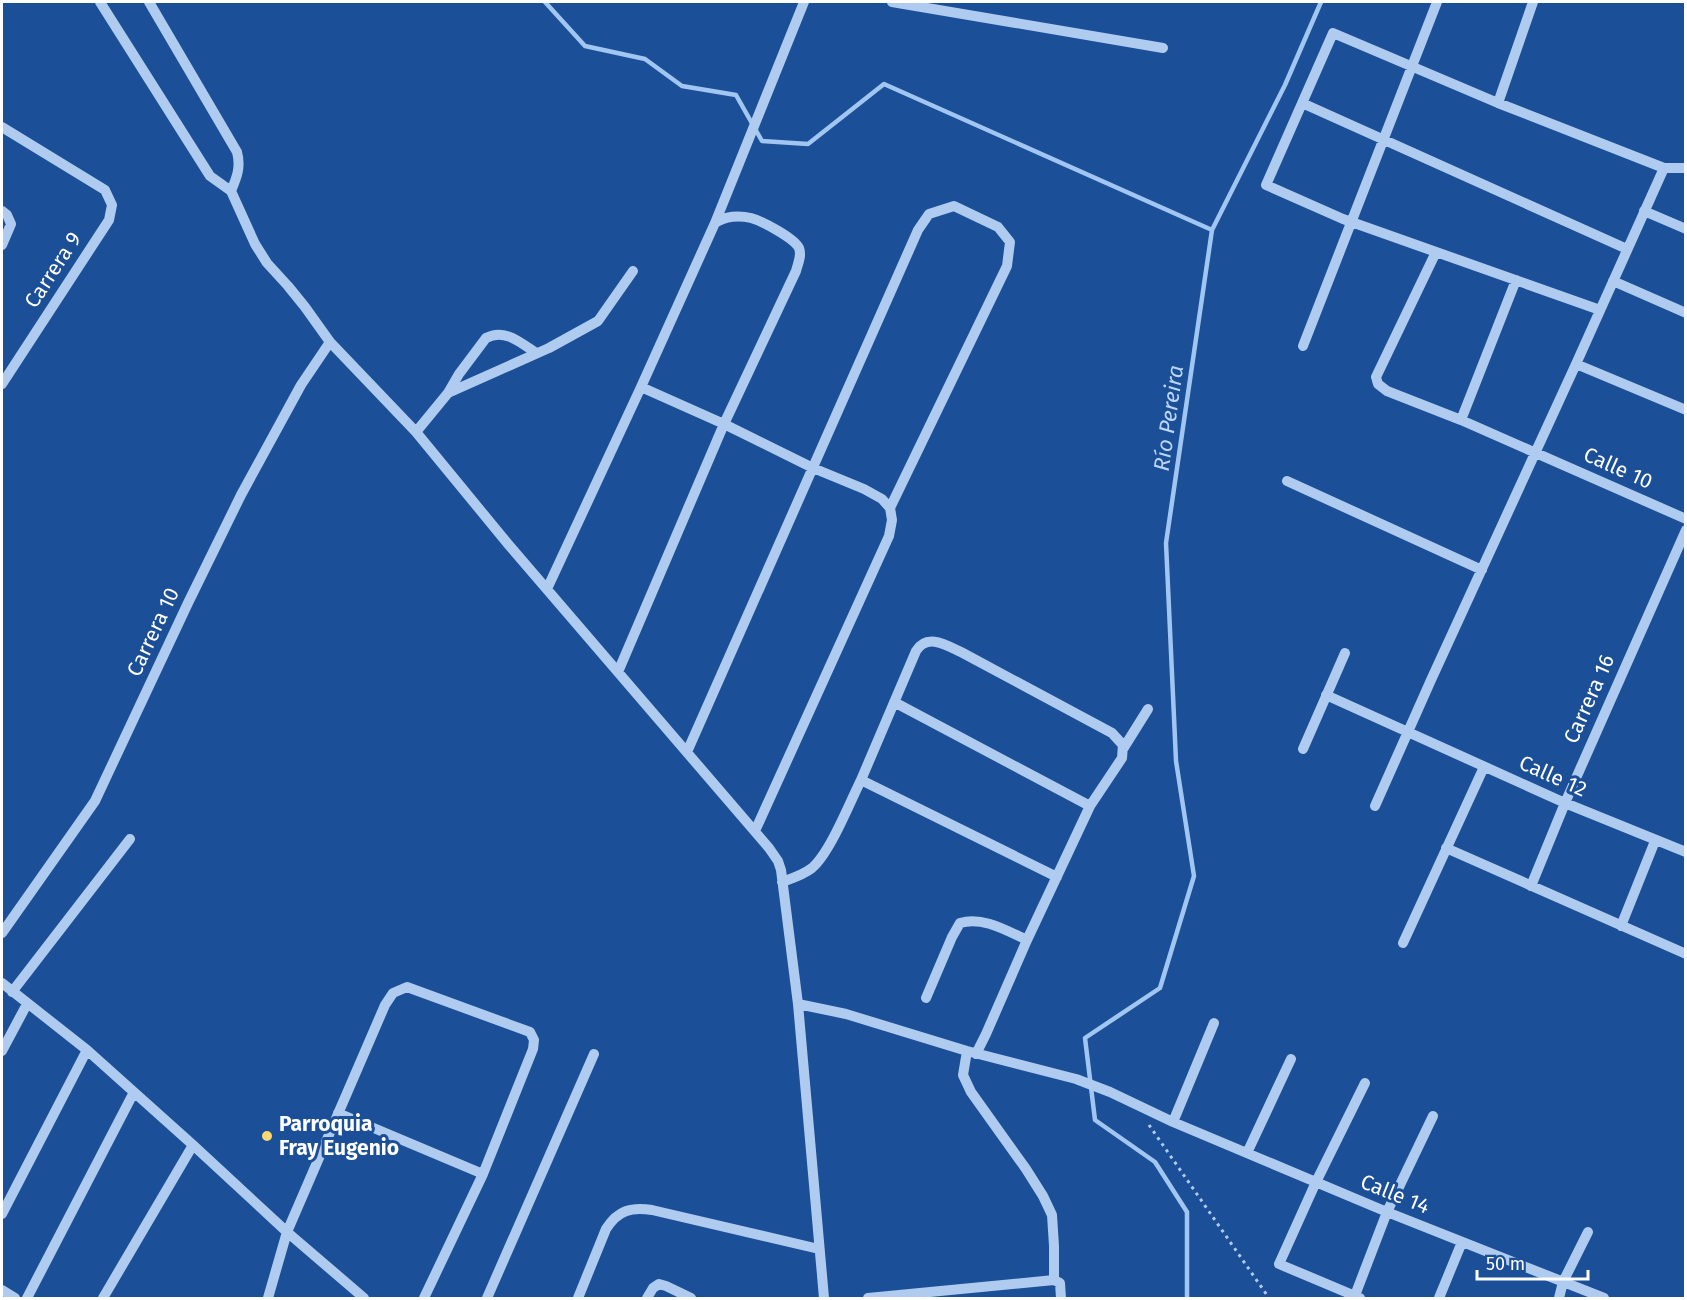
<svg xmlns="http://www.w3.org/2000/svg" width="1687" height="1300" viewBox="0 0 1687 1300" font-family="'Fira Sans',sans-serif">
<rect width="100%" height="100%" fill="#1b4f97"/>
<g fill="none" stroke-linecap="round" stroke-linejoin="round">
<path stroke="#a2c6f2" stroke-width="4.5" d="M545 2 585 46 645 59 682 86 736 95 762 141 808 144 884 84 1212 230 1166 543 1176 761 1194 876 1160 988 1085 1038 1095 1120 1155 1162 1187 1212V1298
M1212 230 1285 85 1321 2"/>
<path stroke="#afcbf0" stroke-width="3" stroke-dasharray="3 4.5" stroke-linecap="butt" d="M1149 1125 1269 1298"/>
<path stroke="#afcbf0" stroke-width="10" d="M100 2 210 176 231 191 255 244 267 263 288 286 305 307 330 342 416 432 508 544 769 848 778 861 781 870 798 1004 824 1298
M149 2 237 152C241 167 237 177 231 191
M892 2 1163 48
M1302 103 1627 249
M1498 103 1533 2
M2 127 105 190 112 205 109 220 2 384
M2 211 7 215 11 224 2 245
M1644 211 1686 229
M715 223 804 2
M1436 252 1376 377 1378 384 1387 391 1461 420 1686 519
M1613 281 1686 313
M1600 310 1343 219 1266 185 1333 33 1498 103 1664 168H1686
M1303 346 1437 2
M1576 364 1686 410
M448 393 459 374 486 338C505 328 521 343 536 353
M1461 420 1516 280
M416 432 448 393 549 348 598 321 633 271
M1287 481 1482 570
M547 589 641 387 724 424 813 468 864 489 882 499 890 508 892 520 889 536 755 831
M618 672 724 424 796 271C798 263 802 256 799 248 794 238 762 221 751 218 739 215 725 216 715 223L641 387
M1326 695 1565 803 1686 852
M894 702 1090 806
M1123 749 1148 709
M1303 749 1345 653
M687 752 918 230 929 214 954 206 998 227 1010 242 1007 266 890 508
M861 780 916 651C927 633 946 645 961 652L1112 733 1123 745 1122 758 1090 806 1027 940 986 1034 976 1054
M1375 806 1431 680 1576 364 1664 168
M1446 848 1686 954
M782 882C793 878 803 875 812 868 830 853 850 802 861 780L1057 877
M1531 886 1565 803 1686 530
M1621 926 1655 841
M2 933 95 801 188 603 241 495 301 385 330 342
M1403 943 1484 767
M2 983 87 1050 193 1145 287 1232 364 1298
M12 992 130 839
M926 998 952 937 960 923C983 916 1007 931 1027 940
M798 1004 846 1014 967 1051 1076 1079 1110 1092 1173 1122 1387 1212 1604 1298
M2 1051 27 1004
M967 1051 963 1075 971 1092 1026 1169 1043 1196 1052 1215 1054 1246V1280
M338 1113 483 1174
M1173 1122 1214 1023
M1247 1153 1291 1059
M2 1214 87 1050
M2 1290 15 1298
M27 1298 134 1092
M103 1298 193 1145
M268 1298 287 1232 385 1005 393 993 407 987 530 1032 534 1040 533 1049 483 1174 424 1298
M487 1298 594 1054
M578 1298 606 1229C618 1210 631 1207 652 1210L819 1249
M647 1298 653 1288 659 1284 666 1286 691 1298
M868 1298 1054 1280 1060 1283 1061 1298
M1354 1298 1387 1212 1433 1116
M1360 1298 1279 1264 1316 1182 1365 1083
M1439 1298 1462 1242
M1559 1298 1563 1282 1588 1232"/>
</g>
<circle fill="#ffd86e" stroke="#1b4f97" stroke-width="2" cx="267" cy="1136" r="6"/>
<g text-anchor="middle" stroke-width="6" stroke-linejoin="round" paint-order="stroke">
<g font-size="21" fill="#fff" stroke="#1b4f97">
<text transform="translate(53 270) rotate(-57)" y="7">Carrera 9</text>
<text transform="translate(1618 468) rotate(24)" y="7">Calle 10</text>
<text transform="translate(153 632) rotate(-65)" y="7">Carrera 10</text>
<text transform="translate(1589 699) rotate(-66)" y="7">Carrera 16</text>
<text transform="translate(1553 776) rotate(24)" y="7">Calle 12</text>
<text transform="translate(1395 1194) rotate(22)" y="7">Calle 14</text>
</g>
<g font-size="21" font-weight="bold" fill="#fff" stroke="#1b4f97" text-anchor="start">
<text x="279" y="1131">Parroquia<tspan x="279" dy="24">Fray Eugenio</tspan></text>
</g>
<g font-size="22" font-style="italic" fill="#bcd6f7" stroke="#1b4f97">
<text transform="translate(1168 418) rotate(-82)" y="8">Río Pereira</text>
</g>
</g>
<rect width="1687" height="1300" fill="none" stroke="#ffffff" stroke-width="6"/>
<path d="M1477 1270v9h111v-9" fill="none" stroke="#ffffff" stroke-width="3"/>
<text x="1486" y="1270" font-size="18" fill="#ffffff" stroke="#1b4f97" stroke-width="4.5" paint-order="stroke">50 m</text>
</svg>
